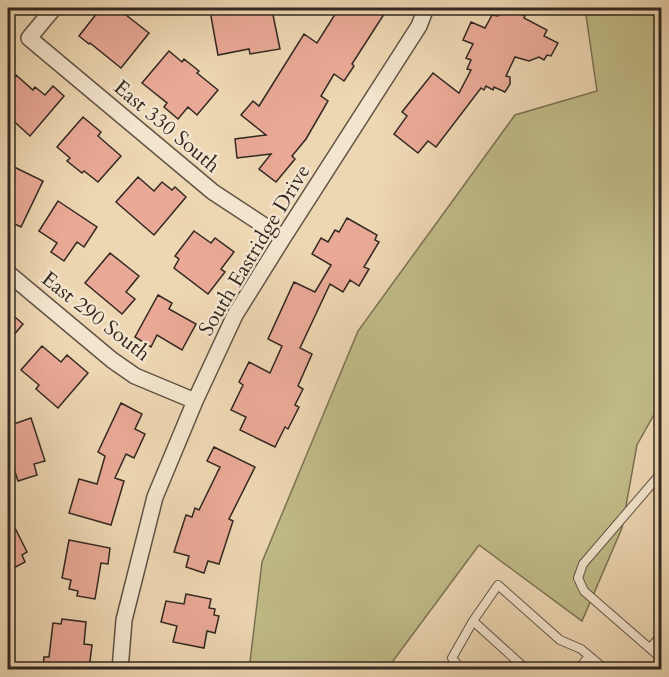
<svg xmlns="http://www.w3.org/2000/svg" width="669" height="677" viewBox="0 0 669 677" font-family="Cardo,serif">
<rect width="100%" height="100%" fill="#edd6b2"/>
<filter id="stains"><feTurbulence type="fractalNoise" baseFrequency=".00333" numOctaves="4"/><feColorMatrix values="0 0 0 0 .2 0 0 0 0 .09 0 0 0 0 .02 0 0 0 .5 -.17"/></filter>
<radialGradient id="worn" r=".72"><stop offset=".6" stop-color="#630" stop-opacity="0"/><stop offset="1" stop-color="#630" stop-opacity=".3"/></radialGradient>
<path fill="#c0bb87" stroke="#797254" stroke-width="1.5" d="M585 8H661V402L637 445 622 528 582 621 479 545 387 669 249 670 262 562 358 331 515 115 597 91Z"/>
<path fill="#e9a996" stroke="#322821" stroke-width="1.5" d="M101 8H117L149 33 121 68 90 43 89 44 79 36Z
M230 8H262V12L272 10 280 49 250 54 249 49 218 55 210 11Z
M339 8H388L352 64 354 66 344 81 334 74 321 96 328 101 306 139 292 156 295 159 276 182 259 169 271 154 237 158 235 139 266 135 241 115 253 101 259 106 304 34 317 43Z
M502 8H506L525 16 524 18 547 30 544 36 558 43 551 56 547 55 544 60 539 57 529 61 515 57 506 76 510 77V84L505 92 494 87 493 90 486 86 484 90 481 88 436 147 428 141 418 153 394 134 407 116 402 112 433 73 459 93 471 70 467 69 471 60 466 58 473 44 463 40 471 22 485 28 492 15 498 16Z
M169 51 182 62 184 59 199 71 197 73 218 90 197 115 188 107 178 119 164 107 167 103 142 83Z
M16 75 33 90 35 87 45 95 53 86 64 96 30 136 8 116V85Z
M83 117 101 132 98 136 121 156 98 182 84 171 82 173 67 161 70 158 57 147Z
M8 164 43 181 21 227 10 222 14 214 8 211Z
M138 177 154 191 162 182 172 190 175 187 186 197 154 235 116 202Z
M58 201 97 227 84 247 77 242 64 261 51 252 57 243 39 231Z
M347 218 377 235 375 240 379 242 364 267 369 269 359 286 350 280 343 292 330 284 300 348 312 354 298 386 303 389 295 405 299 407 288 429 285 427 275 447 240 430 246 417 231 410 243 385 239 382 249 362 270 373 282 346 268 339 294 282 315 292 331 265 312 254 321 238 328 242 335 230 339 232Z
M194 231 211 243 215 238 234 252 221 269 225 272 208 294 174 268 179 259 175 256Z
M110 253 139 276 126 292 135 299 122 314 85 283Z
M158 295 172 303 169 309 196 324 182 350 157 335 151 347 135 337Z
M8 311 23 324 8 342Z
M42 346 61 362 67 355 88 373 58 408 36 389 39 385 21 370Z
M121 403 142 414 135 429 145 434 134 458 126 454 115 478 124 481 111 525 69 513 79 479 97 484 105 456 98 452Z
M31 418 45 461 34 464 37 475 18 481 8 450V426Z
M214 447 255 467 229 519 233 521 219 564 208 561 204 573 186 567 189 556 174 552 186 515 192 517 195 508 199 510 220 467 207 461Z
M8 514 27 552 22 555 25 562 8 571Z
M69 540 110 548 108 564 101 563 95 599 77 596 78 591 69 589 71 580 62 578Z
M186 594 211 599 209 608 215 609 214 615 219 616 215 633 207 631 204 648 173 642 177 626 161 622 166 601 184 604Z
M62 619 86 622 84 644 92 645 89 669H43L44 657H49L53 623 61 624Z"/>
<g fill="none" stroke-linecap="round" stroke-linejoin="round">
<defs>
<path id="lane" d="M662 472 583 564 578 578 584 591 662 659
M473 621 527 670
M650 648 662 635
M462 670 452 658 473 621 498 585 560 640 581 649 606 670
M578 670 589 656"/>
<path id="street" d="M54 8 29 38 213 192 283 238
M8 273 112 360 135 376 195 401
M120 670 124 620 155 497 195 401 235 315 283 238 419 26 426 8"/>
</defs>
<use href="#lane" stroke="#615445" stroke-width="10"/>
<use href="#street" stroke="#615445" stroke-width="18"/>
<use href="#lane" stroke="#f3e4cd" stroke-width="8"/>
<use href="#street" stroke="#f3e4cd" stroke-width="15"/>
</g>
<g text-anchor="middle" stroke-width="5" stroke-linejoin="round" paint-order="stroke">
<g font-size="21" fill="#322821" stroke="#f3e4cd">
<text transform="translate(167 126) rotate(40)" y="7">East 330 South</text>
<text transform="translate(254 250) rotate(-59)" y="7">South Eastridge Drive</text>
<text transform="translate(96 316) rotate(38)" y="7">East 290 South</text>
</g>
</g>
<rect width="669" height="677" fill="none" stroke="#edd6b2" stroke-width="30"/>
<rect x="9" y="9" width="651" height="659" fill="none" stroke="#322821" stroke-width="3"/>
<rect x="15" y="15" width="639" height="647" fill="none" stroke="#322821" stroke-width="1.5"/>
<rect width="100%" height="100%" filter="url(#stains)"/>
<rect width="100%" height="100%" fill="url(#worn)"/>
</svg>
